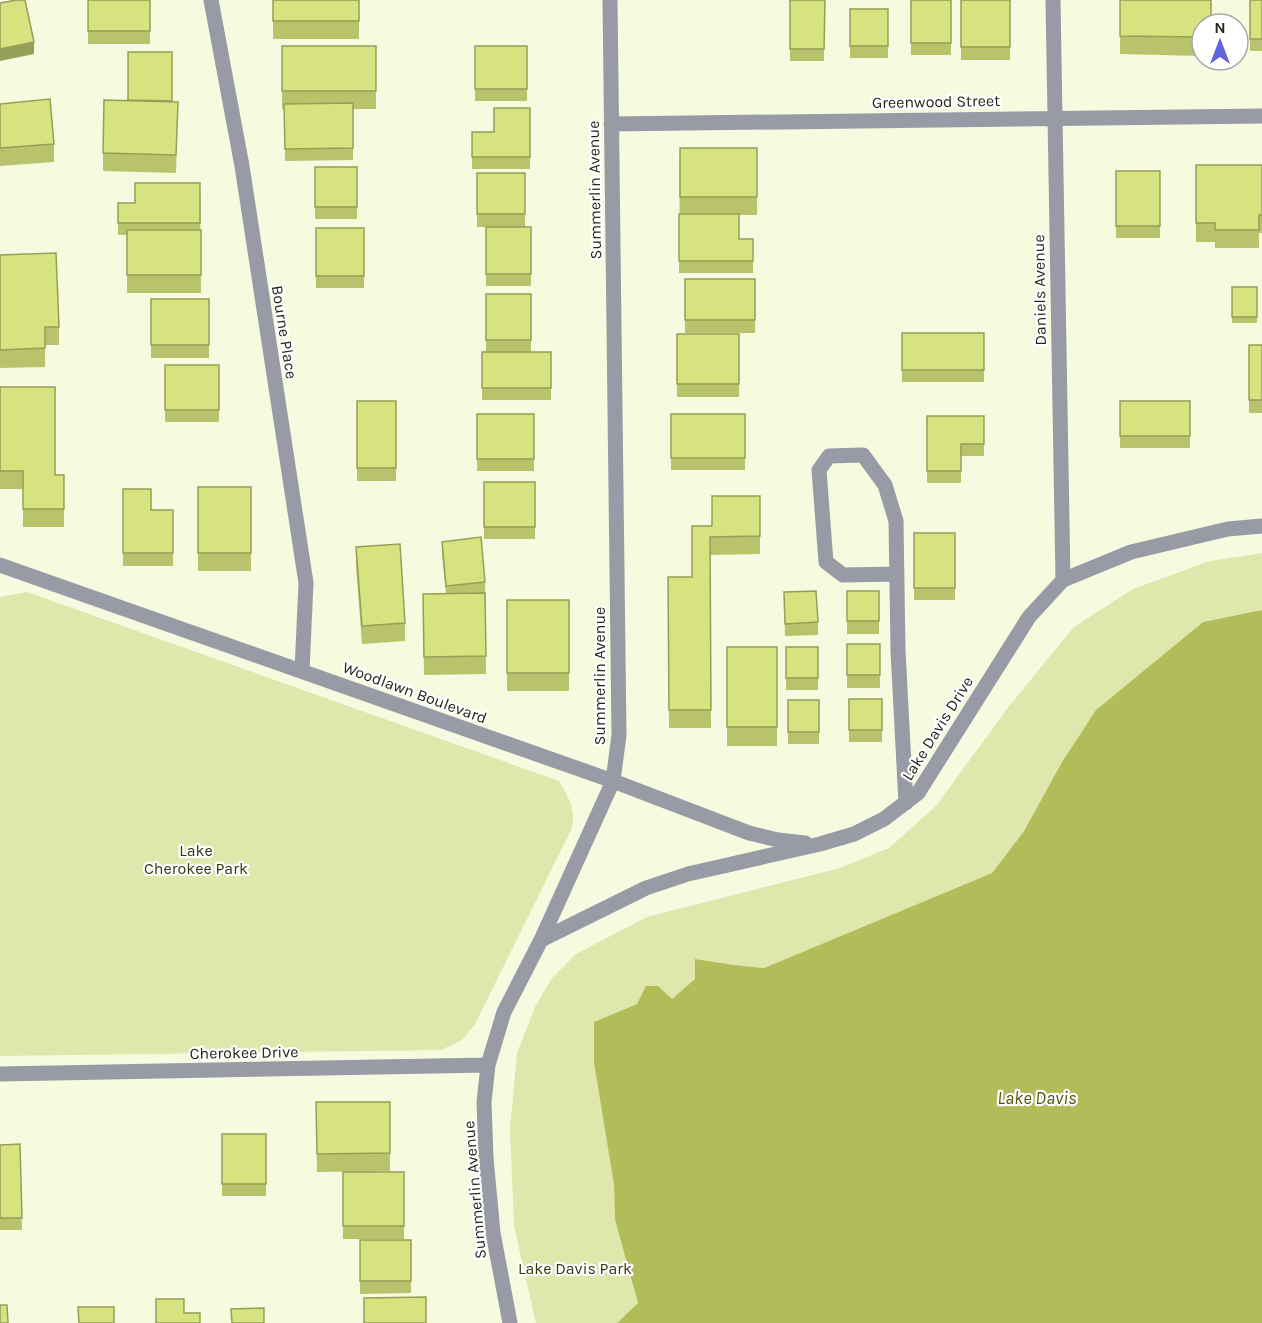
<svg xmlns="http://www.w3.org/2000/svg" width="1262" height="1323" viewBox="0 0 1262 1323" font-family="Karla,sans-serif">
<rect width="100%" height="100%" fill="#f6fade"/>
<path fill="#dee7ac" d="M1262 553V610L1203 622 1096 710 1062 762 1024 831 992 873 764 968 734 965 695 959V979L672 1000 658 987 637 1004 594 1022V1063L614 1185 615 1220 638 1303 617 1323H536L514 1226 510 1129 517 1053 535 1007 552 978 576 954 647 917 840 868 889 848 936 806 1010 705 1074 627 1133 589 1210 561Z
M27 592 559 781C569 798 577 811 571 830L475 1024 462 1040 441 1050 0 1056V597Z"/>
<path fill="#b2bd59" d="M1262 610V1323H617L638 1303 615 1220 614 1185 594 1063V1022L637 1004 646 986H658L672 999 695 979V959L734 965 764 968 992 873 1024 831 1062 762 1096 710 1203 622Z"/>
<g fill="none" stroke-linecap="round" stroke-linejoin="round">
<path stroke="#989aa5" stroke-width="15" d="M211 0 242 166 306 583 302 671
M1053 0 1063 580
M611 124 1262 116
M0 565 613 781 749 833 778 840 805 843
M896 574 843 575 826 562 819 470 829 456 863 455 885 485 896 521 898 651 906 803
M541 940 646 888 688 874 820 844 854 834 884 819 918 793 1029 617 1063 580 1131 552 1228 529 1262 526
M0 1074 488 1065
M510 1323 493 1233 486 1158 484 1102 488 1065 504 1012 541 940 613 781 619 735 610 0"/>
</g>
<path fill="#b9c36c" d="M88 0H150V44H88Z
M273 0H359V39H273Z
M790 0H825L824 61H790Z
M911 0H951V55H911Z
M961 0H1010V60H961Z
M1120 0 1202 24V56L1120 54Z
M1250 0H1262V51H1250Z
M850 9H888V58H850Z
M282 46H376V109H353V160L285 161 284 109H282Z
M475 46H527V101H475Z
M172 101 178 102 176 173 103 171V153Z
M0 104 54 144V162L0 166Z
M530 108V169H472V132H494Z
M680 148H757V215H739V239H753V273H679Z
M1196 165H1262V233H1259V248H1215V242H1196Z
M315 167H357V219H315Z
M1116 171H1160V238H1116Z
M477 173H525V227H477Z
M200 183 201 293H127V235H118V203H135Z
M486 227H531V286H486Z
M316 228H364V288H316Z
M0 255 59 327V345H45V367L0 368Z
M685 279H755V333H685Z
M1232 287H1257V323H1232Z
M486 294H531V352H551V400H482V352H486Z
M151 299H209V358H151Z
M902 333H984V382H902Z
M677 334H739V397H677Z
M1249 345H1262V413H1249Z
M165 365H219V422H165Z
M0 387 55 475H64V527H23V489H0Z
M357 401H396V481H357Z
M1120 401H1190V448H1120Z
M477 414H534V471H477Z
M671 414H745V470H671Z
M927 416H984V456H961V483H927Z
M484 482H535V539H484Z
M198 487H251V571H198Z
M123 489 151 510H173V566H123Z
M760 496V554L710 555 711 728H669L668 577H692L712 526Z
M914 533H955V600H914Z
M442 542 485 582 486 674 424 675 423 594H446L442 554Z
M356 547 405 623V641L362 644 356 566Z
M847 591H879V634H847Z
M784 592 818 622V635L785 636Z
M507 600H569V691H507Z
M847 644H880V688H847Z
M727 647H777V746H727Z
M786 647H818V690H786Z
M849 699H882V742H849Z
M788 700H819V744H788Z
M316 1102H390V1171L317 1172Z
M222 1134H266V1196H222Z
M20 1144 22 1230H0V1145Z
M343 1172H404V1239H343Z
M360 1240H411V1293L360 1294Z"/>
<path fill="#969f58" d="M34 42V54L0 61V49Z"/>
<path fill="#d7e37e" stroke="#969f58" stroke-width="1.5" d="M17 0H25L34 42 0 49V3Z
M88 0H150V31H88Z
M273 0H359V21H273Z
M790 0H825L824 49H790Z
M911 0H951V43H911Z
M961 0H1010V47H961Z
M1120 0H1211V24H1202V37L1120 36Z
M1250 0H1262V39H1250Z
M850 9H888V46H850Z
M282 46H376V91H282Z
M475 46H527V89H475Z
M128 52H172V101L128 100Z
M50 99 54 144 0 148V104Z
M104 100 178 102 176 155 103 153Z
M353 103V148L285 149 284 104Z
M494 108H530V157H472V132H494Z
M680 148H757V197H680Z
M1196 165H1262V215H1259V230H1215V223H1196Z
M315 167H357V207H315Z
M1116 171H1160V226H1116Z
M477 173H525V214H477Z
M135 183H200V223H118V203H135Z
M679 214H739V239H753V261H679Z
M486 227H531V274H486Z
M316 228H364V276H316Z
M127 230H201V275H127Z
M56 253 59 327H45V348L0 350V255Z
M685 279H755V320H685Z
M1232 287H1257V317H1232Z
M486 294H531V340H486Z
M151 299H209V345H151Z
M902 333H984V370H902Z
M677 334H739V384H677Z
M1249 345H1262V400H1249Z
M482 352H551V388H482Z
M165 365H219V410H165Z
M0 387H55V475H64V509H23V471H0Z
M357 401H396V468H357Z
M1120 401H1190V436H1120Z
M477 414H534V459H477Z
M671 414H745V458H671Z
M927 416H984V444H961V471H927Z
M484 482H535V527H484Z
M198 487H251V553H198Z
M123 489H151V510H173V553H123Z
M712 496H760V536L710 537 711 710H669L668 577H692V526H712Z
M914 533H955V588H914Z
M481 537 485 582 446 586 442 542Z
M400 544 405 623 362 626 356 547Z
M816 591 818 622 785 624 784 592Z
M847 591H879V621H847Z
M485 593 486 656 424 657 423 594Z
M507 600H569V673H507Z
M847 644H880V675H847Z
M727 647H777V727H727Z
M786 647H818V678H786Z
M849 699H882V730H849Z
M788 700H819V732H788Z
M316 1102H390V1153L317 1154Z
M222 1134H266V1184H222Z
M20 1144 22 1218H0V1145Z
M343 1172H404V1226H343Z
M360 1240H411V1281H360Z
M426 1297V1323H364V1298Z
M156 1299H184V1313H200V1323H156Z
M0 1305H7L8 1323H0Z
M78 1307H114V1323H79Z
M264 1308V1323H232L231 1309Z"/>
<g text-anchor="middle" stroke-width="4.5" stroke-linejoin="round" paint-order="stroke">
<g font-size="16" fill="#25261c" stroke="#fff">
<text transform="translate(936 101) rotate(-1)" y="6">Greenwood Street</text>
<text transform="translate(594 190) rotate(-91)" y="6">Summerlin Avenue</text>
<text transform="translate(1039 290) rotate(-91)" y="6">Daniels Avenue</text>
<text transform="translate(285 332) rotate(81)" y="6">Bourne Place</text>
<text transform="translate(599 676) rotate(-90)" y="6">Summerlin Avenue</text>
<text transform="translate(415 692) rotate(20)" y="6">Woodlawn Boulevard</text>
<text transform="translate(937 728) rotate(-58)" y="6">Lake Davis Drive</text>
<text transform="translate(244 1052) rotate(-1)" y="6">Cherokee Drive</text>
<text transform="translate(474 1190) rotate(-95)" y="6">Summerlin Avenue</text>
</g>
<g font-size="16" fill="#33370c" stroke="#fff">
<text x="196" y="856">Lake<tspan x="196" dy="18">Cherokee Park</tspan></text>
<text x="575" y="1274">Lake Davis Park</text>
</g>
<g font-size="18" font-style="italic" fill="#505609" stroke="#fff">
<text x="1037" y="1104">Lake Davis</text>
</g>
</g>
<g transform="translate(1220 42)"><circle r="28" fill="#ffffff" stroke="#a8a8a4" stroke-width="1.5"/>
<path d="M0-4.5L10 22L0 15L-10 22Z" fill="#6164dc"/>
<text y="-9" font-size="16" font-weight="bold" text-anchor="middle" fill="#25261c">N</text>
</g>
</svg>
